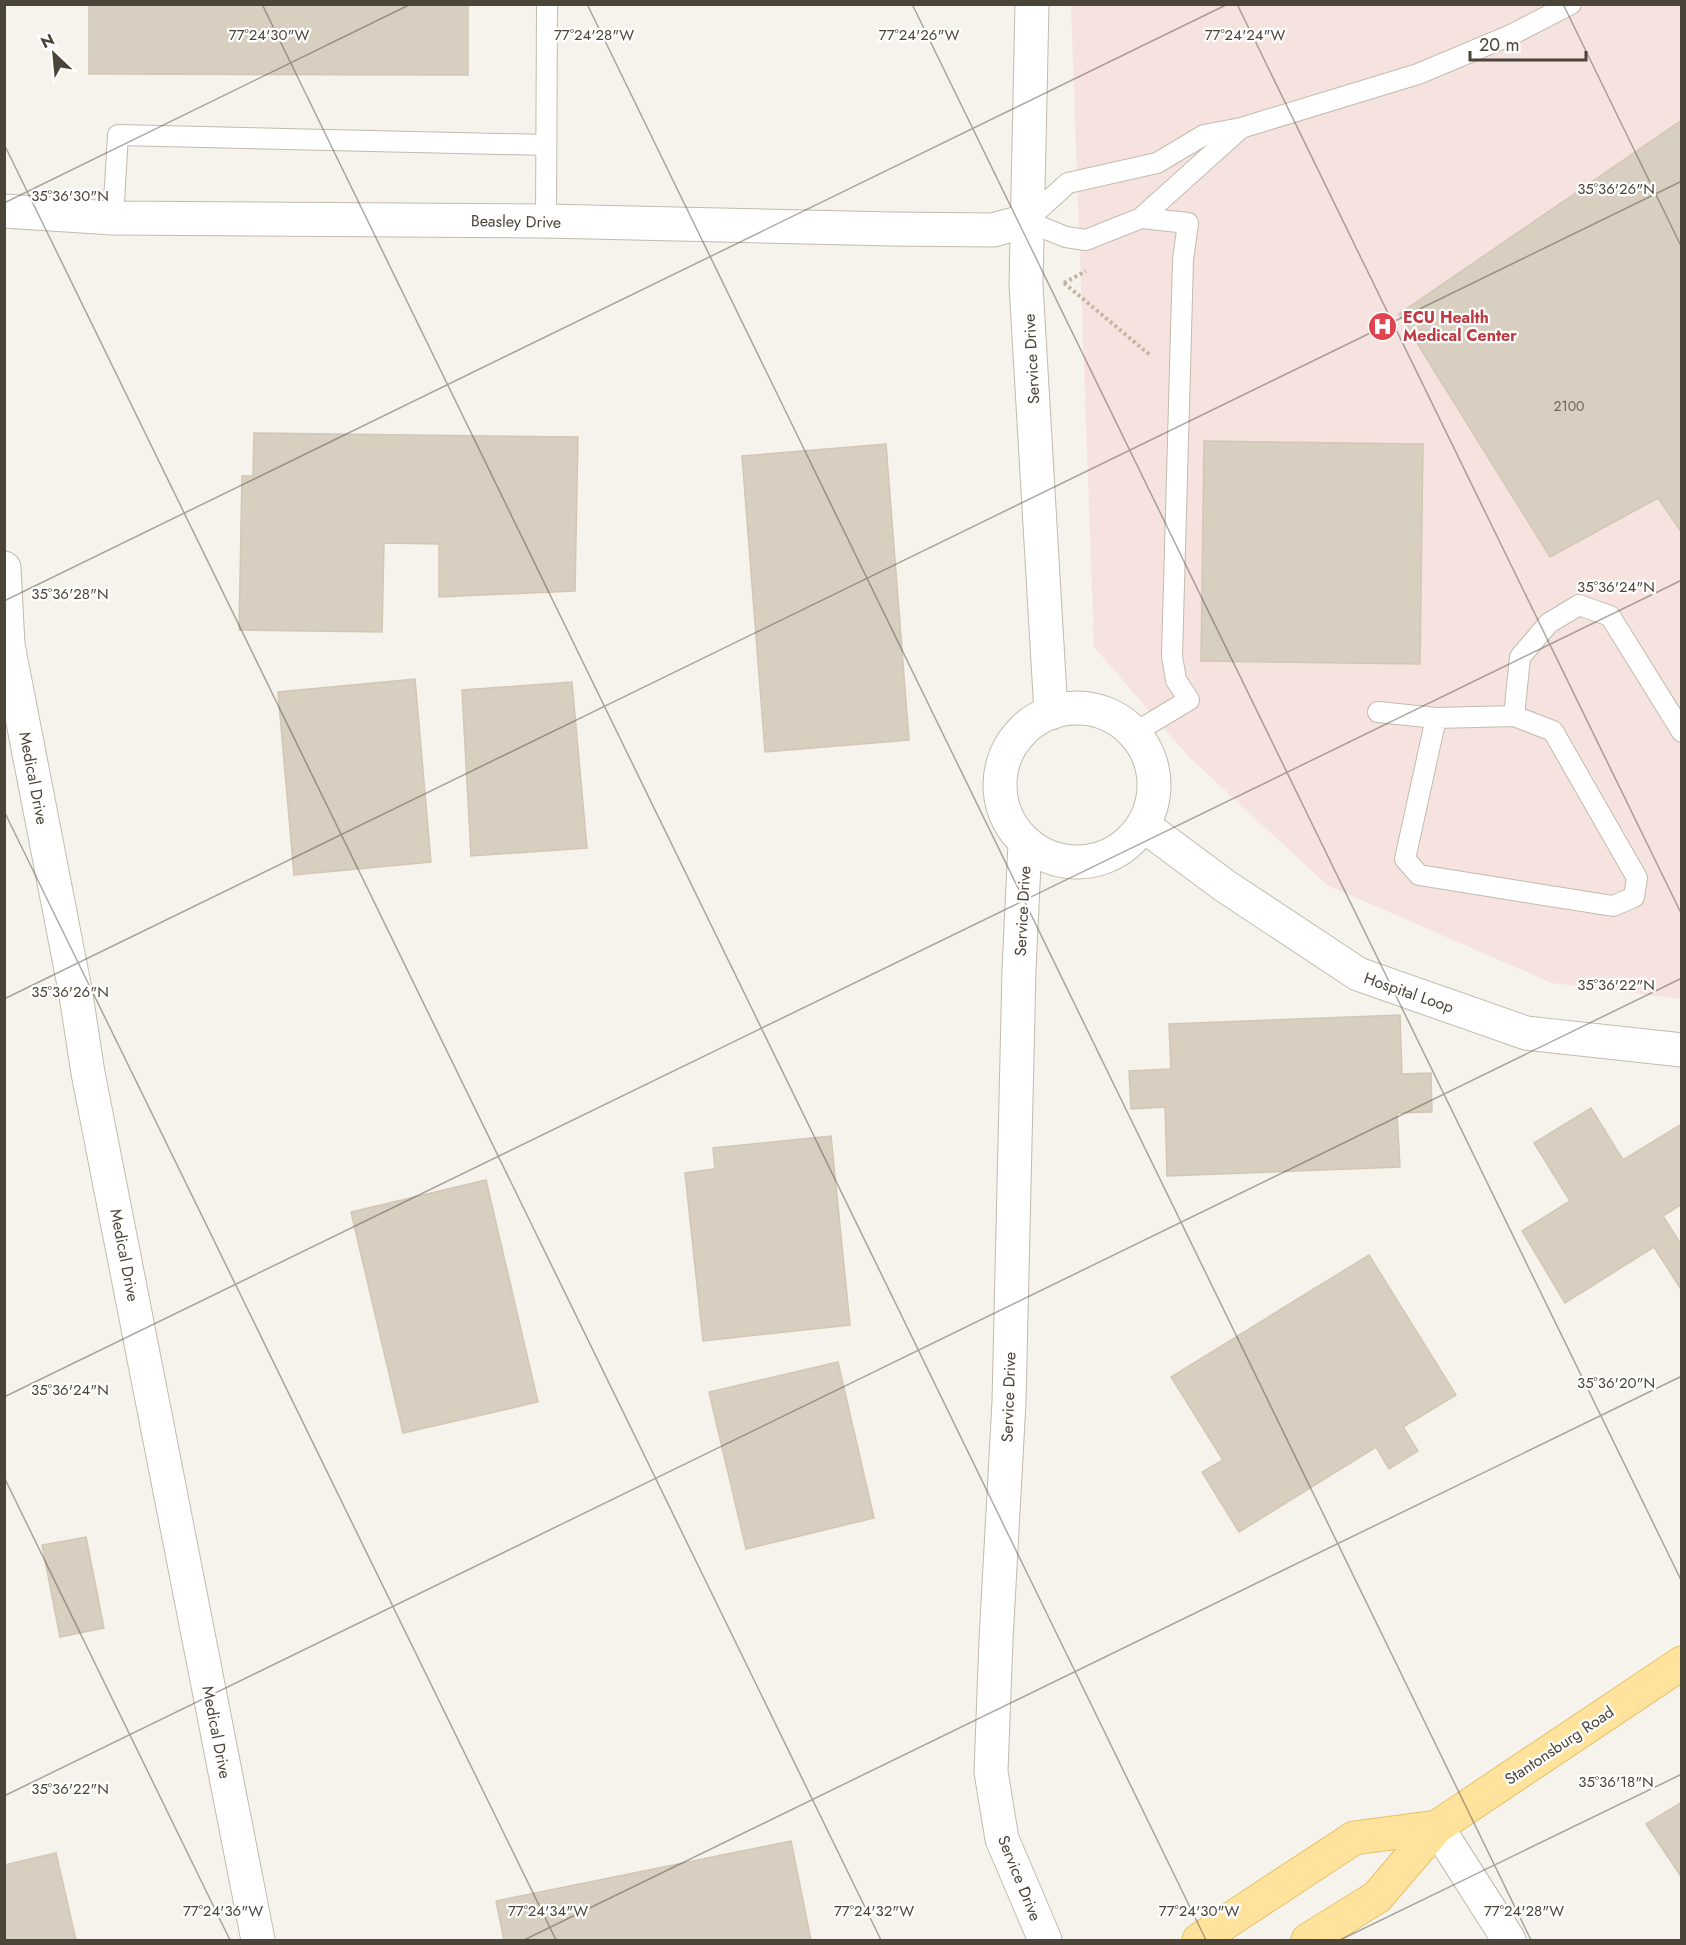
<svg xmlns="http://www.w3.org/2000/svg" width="1686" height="1945" viewBox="0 0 1686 1945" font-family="Jost,sans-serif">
<rect width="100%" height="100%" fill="#f6f3ec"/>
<path fill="#f6e3e0" d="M1071 5H1681V999L1552 983 1327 885 1188 756 1094 647Z"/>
<path fill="#d8cfc1" stroke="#d3c7b4" stroke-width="1.5" d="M89 4H468V75L89 74Z
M1682 120V533L1658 498 1550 557 1399 314Z
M254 433 578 437 575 591 439 597V544L384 543 382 632 239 630 242 476H253Z
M1204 441 1423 444 1420 664 1201 661Z
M886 444 909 740 765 752 742 456Z
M415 679 431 862 294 875 278 692Z
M572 682 587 848 471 856 462 690Z
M1400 1015 1402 1074 1431 1073 1432 1112 1397 1113 1400 1167 1167 1176 1165 1107 1131 1109 1129 1071 1171 1069 1169 1024Z
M1591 1108 1623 1160 1680 1125 1682 1126V1204L1663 1216 1682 1246V1291L1654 1247 1565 1303 1522 1231 1570 1201 1534 1143Z
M831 1136 850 1325 703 1341 685 1173 715 1169 713 1148Z
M486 1180 538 1402 403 1433 351 1212Z
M1369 1255 1456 1395 1403 1427 1418 1451 1389 1469 1376 1447 1239 1532 1202 1472 1223 1460 1171 1377Z
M838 1362 874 1518 746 1549 709 1392Z
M86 1537 104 1628 60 1637 42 1545Z
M1682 1802V1878L1646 1824Z
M791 1841 811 1940H504L496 1901Z
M56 1853 76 1940H4V1865Z"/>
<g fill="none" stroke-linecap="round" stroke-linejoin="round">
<defs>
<path id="service" d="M1241 128 1141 218 1086 240 1066 237 1026 221 1068 183 1157 163 1204 135Z
M1241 128 1418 74 1511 35 1571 4
M113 218 118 135 546 145
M546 221 547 4
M1378 712 1436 718 1514 716 1520 657 1549 623 1579 605 1610 616 1682 732
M1436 718 1405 859 1419 875 1613 906 1634 897 1637 878 1553 731 1514 716
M1134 733 1189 700 1176 680 1172 656 1183 260 1188 223 1141 218"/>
<path id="minor" d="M1032 4 1026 285 1051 713
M4 211 113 218 546 221 892 229 993 230 1026 221
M4 568 8 645 76 995 88 1073 258 1940
M1000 785a77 77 0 1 1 154 0a77 77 0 1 1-154 0Z
M1143 825 1225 886 1358 974 1526 1033 1682 1050
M1025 843 1019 970 1009 1402 996 1640 991 1772 1002 1839 1045 1940
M1437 1827 1509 1940"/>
<path id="primary" d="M1199 1940 1354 1838 1437 1827
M1308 1940 1377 1897 1437 1827 1682 1663"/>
</defs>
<use href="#service" stroke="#c2bbae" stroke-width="22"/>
<use href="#minor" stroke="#c2bbae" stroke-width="35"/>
<use href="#primary" stroke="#e6c16a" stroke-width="35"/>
<path stroke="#c4b79f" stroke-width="4" stroke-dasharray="3 3" stroke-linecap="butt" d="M1064 283 1150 355
M1064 283 1086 271"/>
<use href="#service" stroke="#fff" stroke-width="20"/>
<use href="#minor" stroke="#fff" stroke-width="33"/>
<use href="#primary" stroke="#ffe39c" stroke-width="33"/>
</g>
<path fill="none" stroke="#4b4439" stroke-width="1.5" stroke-opacity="0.45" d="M262 4 1206 1940M587 4 1531 1940M912 4 1682 1582M1237 4 1682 915M1563 4 1682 248M4 144 881 1940M4 203 411 4M4 601 1228 4M4 811 556 1940M4 999 1682 181M4 1397 1682 580M4 1477 230 1940M4 1796 1682 978M524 1940 1682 1376M1340 1940 1682 1774"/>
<defs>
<symbol id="hospital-disc" viewBox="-11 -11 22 22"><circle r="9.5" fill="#e0444e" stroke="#fff"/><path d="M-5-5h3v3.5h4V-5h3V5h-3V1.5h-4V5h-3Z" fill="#fff"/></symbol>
</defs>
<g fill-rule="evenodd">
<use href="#hospital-disc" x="1366" y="310" width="33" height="33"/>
</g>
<g text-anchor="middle" stroke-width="4.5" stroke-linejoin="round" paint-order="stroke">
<g font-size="14" fill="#6e675b">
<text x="1569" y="411">2100</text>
</g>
<g font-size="16" fill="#4b4439" stroke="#fff">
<text transform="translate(516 221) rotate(1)" y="6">Beasley Drive</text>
<text transform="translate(1031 359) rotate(-93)" y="6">Service Drive</text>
<text transform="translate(34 778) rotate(79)" y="6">Medical Drive</text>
<text transform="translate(1022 911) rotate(-87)" y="6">Service Drive</text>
<text transform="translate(1409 992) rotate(19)" y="6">Hospital Loop</text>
<text transform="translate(125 1255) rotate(79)" y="6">Medical Drive</text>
<text transform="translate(1008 1397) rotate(-88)" y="6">Service Drive</text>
<text transform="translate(217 1732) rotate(79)" y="6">Medical Drive</text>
<text transform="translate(1559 1745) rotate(-34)" y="6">Stantonsburg Road</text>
<text transform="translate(1020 1878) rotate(68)" y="6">Service Drive</text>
</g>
<g font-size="16" font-weight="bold" fill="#be3a42" stroke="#fff" text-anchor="start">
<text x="1403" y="323">ECU Health<tspan x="1403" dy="18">Medical Center</tspan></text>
</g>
</g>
<g font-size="15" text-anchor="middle" fill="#4b4439" stroke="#fff" stroke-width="4.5" stroke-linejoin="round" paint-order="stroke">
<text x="269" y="40">77°24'30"W</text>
<text x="594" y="40">77°24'28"W</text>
<text x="919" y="40">77°24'26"W</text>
<text x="1245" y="40">77°24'24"W</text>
<text x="1616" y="194">35°36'26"N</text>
<text x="70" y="201">35°36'30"N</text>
<text x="1616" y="592">35°36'24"N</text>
<text x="70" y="599">35°36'28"N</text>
<text x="1616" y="990">35°36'22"N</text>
<text x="70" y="997">35°36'26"N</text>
<text x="1616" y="1388">35°36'20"N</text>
<text x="70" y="1395">35°36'24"N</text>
<text x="1616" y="1787">35°36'18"N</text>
<text x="70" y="1794">35°36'22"N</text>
<text x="223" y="1916">77°24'36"W</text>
<text x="548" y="1916">77°24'34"W</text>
<text x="874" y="1916">77°24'32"W</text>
<text x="1199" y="1916">77°24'30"W</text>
<text x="1524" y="1916">77°24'28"W</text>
</g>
<rect width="1686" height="1945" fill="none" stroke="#4b4439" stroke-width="12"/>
<g transform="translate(54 54) rotate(334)" stroke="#ffffff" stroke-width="4.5" paint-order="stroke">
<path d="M0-4.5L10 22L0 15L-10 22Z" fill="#4b4439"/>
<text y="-9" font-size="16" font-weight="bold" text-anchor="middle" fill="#4b4439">N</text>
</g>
<path d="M1470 51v9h116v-9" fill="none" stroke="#4b4439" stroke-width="3"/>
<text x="1479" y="51" font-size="18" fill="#4b4439" stroke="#ffffff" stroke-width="4.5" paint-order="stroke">20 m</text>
</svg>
